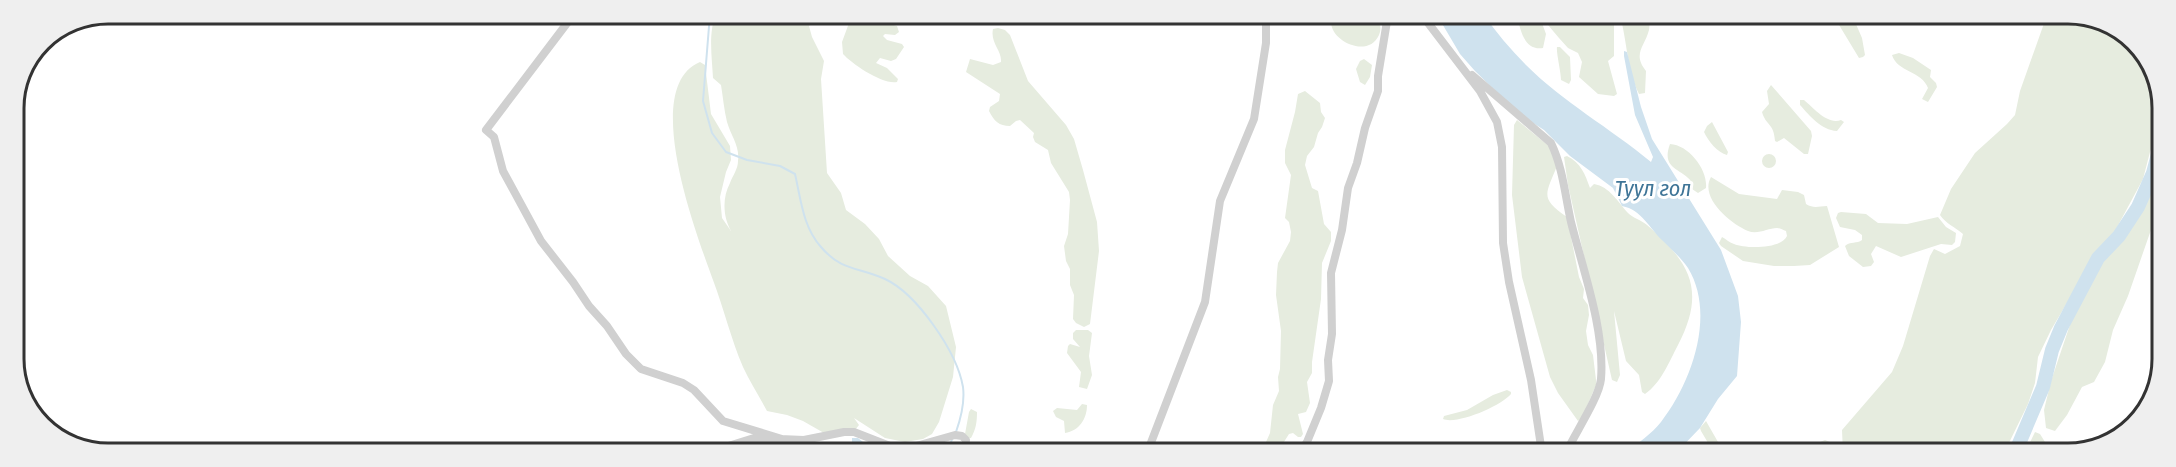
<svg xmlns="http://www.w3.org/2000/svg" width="2176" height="467" viewBox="0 0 2176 467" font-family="'Fira Sans Condensed',sans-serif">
<rect width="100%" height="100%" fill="#fff"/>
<path fill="#e6ecdf" d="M716 14H820L809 26 812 37 824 61 821 79 827 173 841 193 846 210 865 224 879 239 888 256 910 276 928 286 946 306 956 347 953 377 939 422 932 434 923 439 905 442 885 438 854 418 859 425 855 430 824 433 803 421 787 415 767 411C759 396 750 382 743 367 731 339 724 309 713 280 698 238 639 87 700 62L705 65 711 114 730 146 731 160 726 172 720 197 722 218 731 231C723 217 722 198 730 183 733 175 738 169 738 161 740 146 731 136 727 122 724 110 723 97 721 85L713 78C712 58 708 33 716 14Z
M841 14H892L886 18 884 22 897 26 899 32 895 35 885 34 883 36 887 40 902 44 904 47 896 59 891 61 880 58 876 63 887 68 898 79 897 82C883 85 852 64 843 54L842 42 849 23Z
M1333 15H1371C1374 18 1379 22 1380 26 1381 29 1380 32 1379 35 1367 62 1321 36 1333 15Z
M1517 15H1539L1546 34 1543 48C1524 51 1520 29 1517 15Z
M1545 15H1612L1614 20V56L1608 61 1617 94 1614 96 1598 94 1579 77 1582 62 1578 53 1568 48 1559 38 1548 25Z
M1620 15H1650C1649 20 1650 25 1649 30 1645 46 1632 54 1646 71L1645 93 1639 94C1627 70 1627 41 1620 15Z
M1833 15H1852L1862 38 1865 55 1863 57 1859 58Z
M2047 15H2086L2135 41 2161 89V119L2150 152 2143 179 2115 231 2097 252 2051 330 2038 357 2035 383 2028 404 2004 453H1843L1842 430 1892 372 1903 346 1930 256 1934 249 1945 254 1960 246 1963 234C1955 227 1945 223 1940 215L1951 189 1975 153 2007 124 2015 115 2020 91Z
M998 28 1005 30 1010 35 1028 81 1066 125 1074 139 1083 170 1097 222 1099 251 1090 324 1084 327 1076 323 1073 319 1074 295 1070 285V269L1066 261 1064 246 1068 234 1070 200 1069 192 1051 163 1048 150 1035 142 1033 137 1034 133 1020 120 1016 121 1010 126C999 126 994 121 989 111L990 107 999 101 1000 94 966 72 970 59 993 65 1001 62C1002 50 990 43 993 29Z
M1557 47H1560L1570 57 1571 80 1569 84 1561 80C1561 72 1556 52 1557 47Z
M1899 53 1913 58 1931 70 1930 77 1936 83 1937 87 1928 102 1922 99 1928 88C1922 71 1897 72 1892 55Z
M1364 59 1372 65 1370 77 1365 85 1360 82 1356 69 1360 61Z
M1771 85 1811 131 1812 136 1808 154H1804L1784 138 1777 142 1775 141C1774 123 1766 126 1762 112L1769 104 1767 91Z
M1305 91 1320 103 1321 112 1325 118 1322 127 1318 133 1314 147 1307 156 1305 165 1312 188 1318 191 1324 224 1331 232V241L1322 263 1321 299 1312 362V373L1307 382 1310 403 1306 412 1298 414 1303 434 1301 437H1298L1293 433 1289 434 1282 445 1286 453H1259L1260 447 1266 442 1270 433 1273 405 1279 391 1278 377 1280 369 1281 331 1276 295 1277 272 1278 263 1290 241 1291 232 1289 222 1285 218 1291 175 1285 163V150L1295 112 1298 94Z
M1800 100H1804C1814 108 1827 125 1841 120L1844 122 1837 131C1821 130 1810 116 1800 105Z
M1517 120 1550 147 1557 166C1546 194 1539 198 1567 217L1579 277 1584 289 1583 298 1588 305 1589 315 1586 331 1588 345 1593 355 1596 380V385L1582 418 1578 421 1558 393 1550 377 1522 277 1512 195 1514 125Z
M1712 122 1728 152 1727 155C1718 153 1708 141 1704 132L1707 126Z
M1670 144C1689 145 1708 170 1706 188L1698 193 1692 189 1693 184C1684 168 1660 171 1670 144Z
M1762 161a7 7 0 1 1 14 0a7 7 0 1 1-14 0Z
M1567 156C1581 163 1585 174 1590 188L1594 184C1610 187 1617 201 1628 213 1633 218 1641 220 1647 225 1691 263 1706 291 1678 345 1669 362 1661 383 1645 394L1642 392 1639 375 1626 361 1614 311 1620 375 1617 382 1612 380 1568 185 1564 157Z
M2161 164V201L2128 296 2113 330 2105 362 2094 382 2082 387 2067 415 2055 431 2046 428 2044 410 2051 381 2078 301 2097 268 2129 232 2145 205Z
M1711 177 1739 194 1777 199 1782 190 1798 192 1804 195 1806 204C1814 209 1819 206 1827 206L1839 247 1810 265 1794 266H1774L1743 261 1721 246 1719 243 1722 237C1726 239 1730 243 1734 244 1746 249 1781 249 1787 236L1786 231C1783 230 1780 228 1777 228 1768 228 1758 235 1748 231 1731 224 1699 198 1711 177Z
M1841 212 1866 214 1878 223 1907 224 1938 217 1946 227 1956 233 1955 242 1952 245 1941 244 1901 257 1876 246 1871 254 1874 262 1871 266 1863 267 1849 256 1845 246C1850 241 1857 244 1862 240V235L1855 230 1840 227 1836 218 1838 213Z
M1076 330H1088L1092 333 1089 356 1092 375 1087 389 1079 387 1081 372 1067 353 1068 346 1070 344 1080 347 1073 339V333Z
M1507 390 1511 392V394C1501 406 1457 425 1443 419L1444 416 1467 410 1493 395Z
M1082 404 1087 405C1087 419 1079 431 1065 433L1064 421 1056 417 1053 411 1057 408 1077 410Z
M971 409 977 412C977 422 976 429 971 438H968L965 434 969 412Z
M1706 421 1722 449 1721 453H1714L1701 431 1700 428Z
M2035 432 2040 434 2045 442 2043 453H2025Z
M1825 440 1830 442 1831 453H1797L1801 450 1808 453 1815 444Z
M1032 444 1036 446 1038 450 1035 452H1006L1020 445Z"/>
<path fill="#cfe2ee" d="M1437 15H1484C1496 32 1510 49 1526 65 1563 102 1610 128 1651 162L1653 157 1635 115 1624 56V51L1627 52 1641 107 1652 139 1721 250 1738 296 1741 322 1737 376 1718 399 1700 428 1676 453H1627C1638 442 1651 435 1661 422 1692 382 1716 314 1688 268 1681 258 1671 249 1663 241 1649 228 1642 210 1622 206L1613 188 1570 156 1544 130 1518 113 1475 71 1460 54Z
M852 438H858L863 442 868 452H855L852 445Z"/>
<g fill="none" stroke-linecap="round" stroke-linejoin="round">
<path stroke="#cfe2ee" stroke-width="2" d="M710 14 703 101 712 133 726 152 747 160 780 166 795 174C801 200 803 227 821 247 841 271 859 267 885 279 917 294 957 352 963 387 965 403 961 418 956 432
M947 452 953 437"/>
<path stroke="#cfe2ee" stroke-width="14" d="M2015 453 2043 387 2052 350 2061 328 2098 258 2119 236 2138 207 2153 173 2161 143"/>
<path stroke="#d0d0d0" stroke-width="8" d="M574 14 486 130 494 137 503 171 541 241 573 282 589 306 607 326 626 354 641 369 683 383 694 390 723 421 782 439
M1422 15 1480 91 1497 122 1502 147 1503 243 1509 282 1531 380 1542 453
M1472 75 1551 143C1563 168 1565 195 1571 222 1583 270 1605 330 1601 379 1599 398 1575 433 1566 453
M709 452 754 438 804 440 844 432H854L895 448H909L955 435 962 436 966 440 965 452
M1147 453 1205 302 1220 201 1254 119 1266 43V15
M1300 453 1307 442 1321 408 1329 381 1328 360 1332 334 1331 273 1342 230 1348 188 1357 163 1365 128 1378 91V76L1388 15"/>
</g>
<g text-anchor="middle" stroke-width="6" stroke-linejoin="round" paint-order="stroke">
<g font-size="22" font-style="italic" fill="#3f7597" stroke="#fff">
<text x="1653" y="196">Туул гол</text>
</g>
</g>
<path d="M0 0H2176V467H0ZM108 24H2068A84 84 0 0 1 2152 108V359A84 84 0 0 1 2068 443H108A84 84 0 0 1 24 359V108A84 84 0 0 1 108 24Z" fill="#efefef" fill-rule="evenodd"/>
<path fill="none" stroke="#333" stroke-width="3" d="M108 24H2068A84 84 0 0 1 2152 108V359A84 84 0 0 1 2068 443H108A84 84 0 0 1 24 359V108A84 84 0 0 1 108 24Z"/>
</svg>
